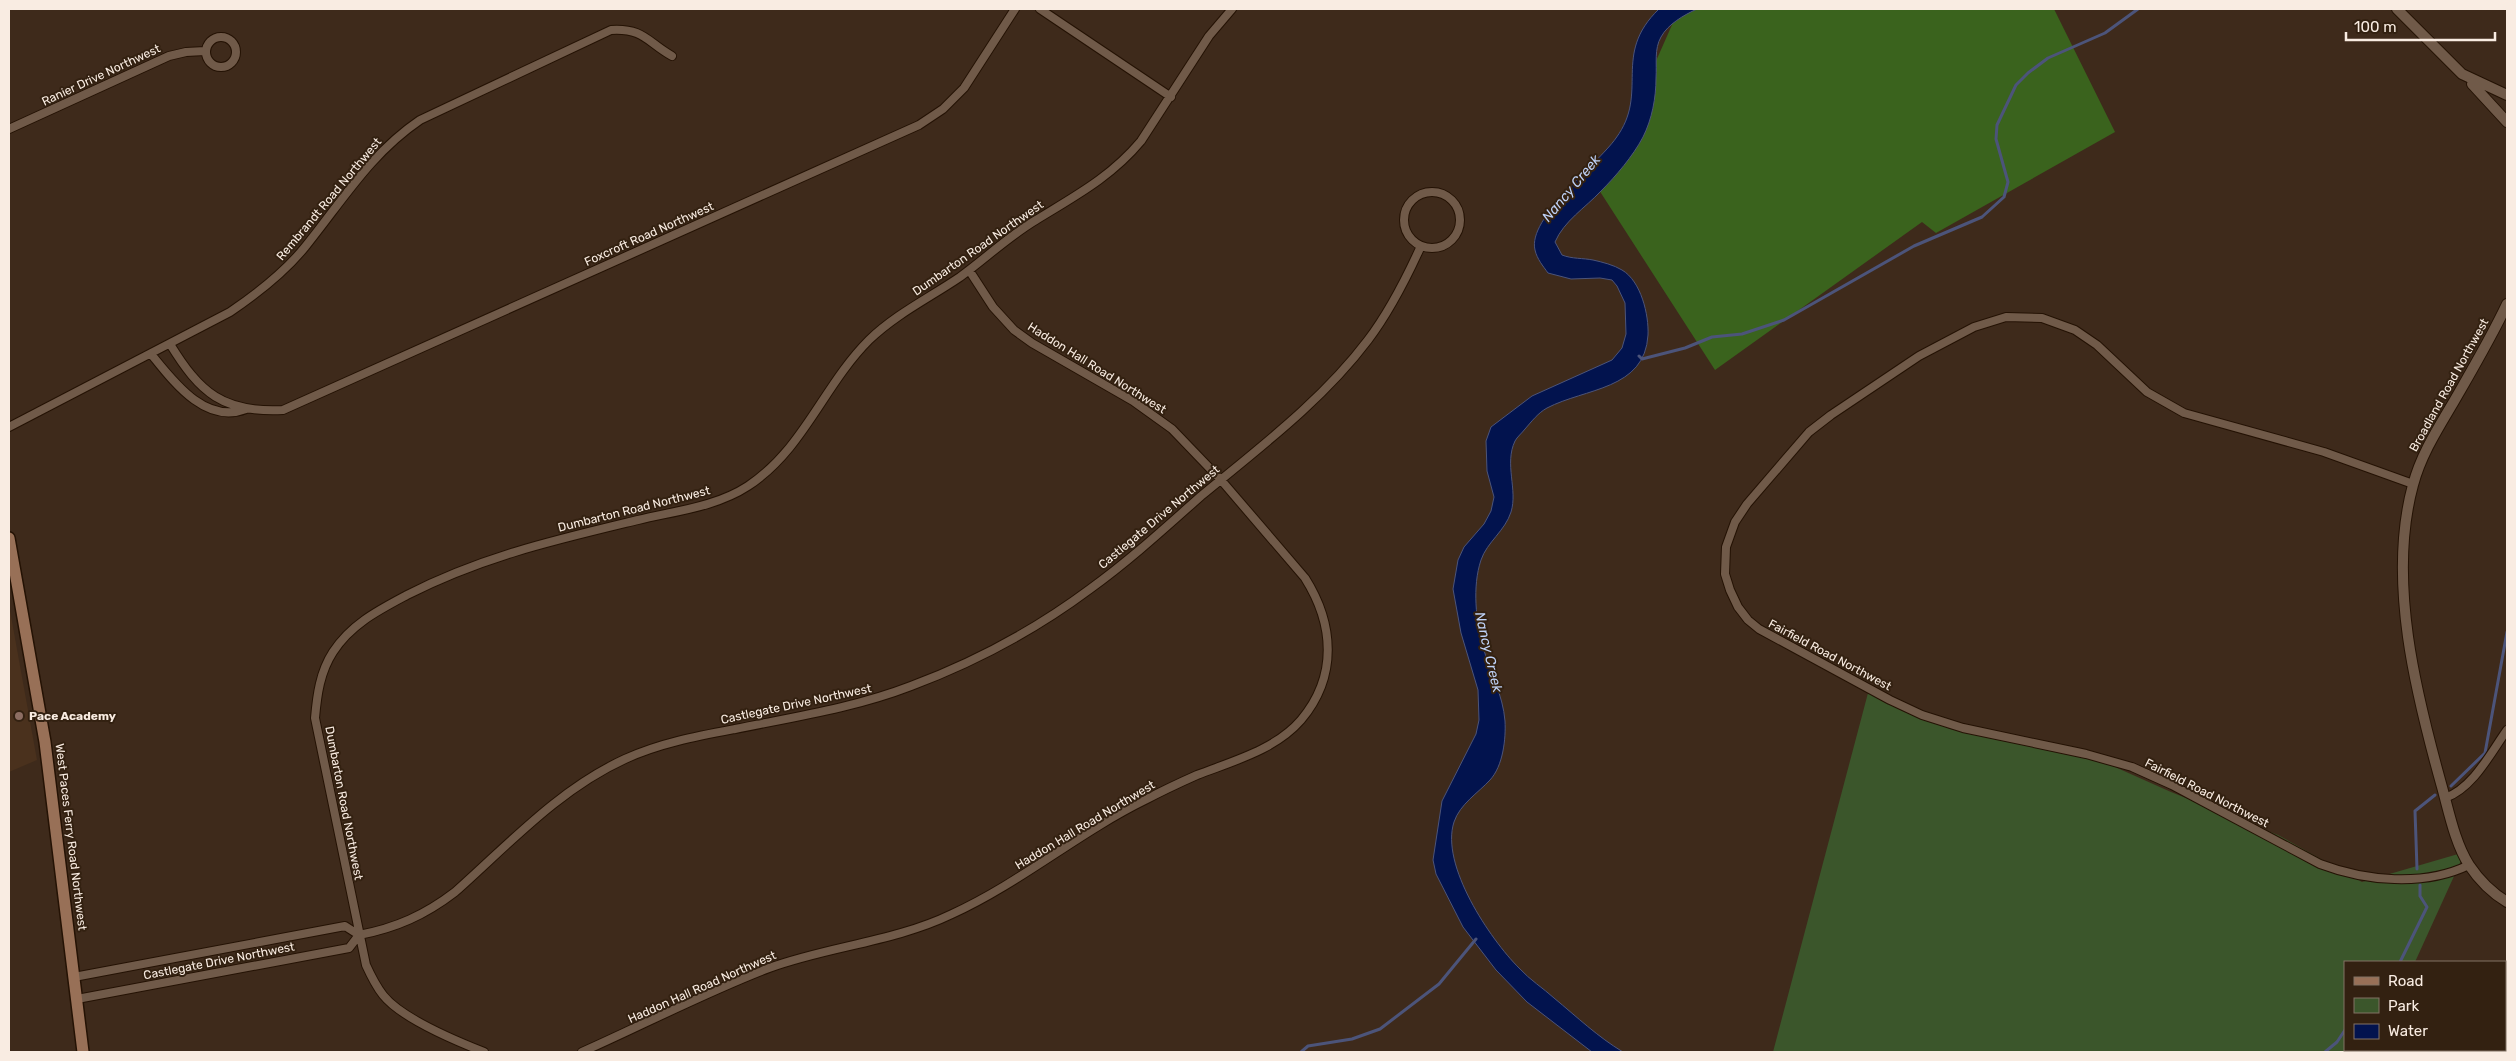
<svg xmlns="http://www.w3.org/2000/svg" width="2516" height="1061" viewBox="0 0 2516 1061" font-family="Rubik,sans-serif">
<rect width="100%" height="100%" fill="#3e2a1b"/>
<path fill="#4a311d" d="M9 605 37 760 9 772Z"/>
<path fill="#3b562b" d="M1868 693 1950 729 2077 750 2171 792 2278 835 2362 882 2465 852 2415 962H2345V1050H2374L2373 1052H1773Z"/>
<path fill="#3a631d" d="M1679 9H2054L2115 132 1936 233 1922 222 1715 370 1599 190Z"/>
<path fill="#02134e" stroke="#4c547a" d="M1659 9H1697C1684 15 1668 24 1661 37 1654 49 1657 64 1656 78 1656 98 1652 119 1643 137 1633 156 1616 176 1601 191 1585 208 1564 221 1555 242L1562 255C1572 259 1583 258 1593 260 1602 262 1614 265 1622 270 1641 281 1649 315 1648 335 1645 390 1585 388 1547 408 1538 413 1532 421 1525 429 1522 433 1517 437 1515 441 1504 464 1518 490 1511 512 1505 531 1487 542 1481 560 1472 587 1476 621 1483 647 1490 672 1503 695 1505 721 1506 739 1503 766 1490 780 1478 793 1460 804 1454 822 1440 865 1490 939 1519 968 1530 980 1543 988 1554 998 1577 1017 1598 1037 1623 1052H1592L1527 1002 1496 970 1463 927 1436 874 1433 860 1442 801 1476 734 1479 720 1478 690 1461 633 1453 589 1458 560 1464 547 1484 524 1491 511 1494 497 1487 471 1486 441 1491 427 1532 396 1612 360 1622 348 1626 334 1625 303 1617 286 1612 280 1600 278 1571 279 1548 273C1543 266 1537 259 1535 250 1527 218 1598 164 1616 138 1650 92 1611 55 1659 9Z"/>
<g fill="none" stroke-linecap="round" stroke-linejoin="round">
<path stroke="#4c547a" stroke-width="3" d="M1639 356 1642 359 1685 348 1712 337 1742 334 1784 320 1914 246 1982 217 2004 197 2008 182 1996 139 1997 125 2016 85 2028 73 2048 58 2105 33 2138 9
M2451 786 2485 753 2507 632
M2417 869 2415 811 2435 795
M2400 962 2427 907 2420 896V885
M1301 1052 1308 1046 1352 1039 1380 1029 1439 984 1476 939
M2325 1052 2337 1042 2345 1030"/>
<defs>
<path id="minor" d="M1040 9 1171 97
M206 52a15 15 0 1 1 30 0a15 15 0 1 1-30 0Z
M9 129 169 56 186 52 205 51
M1404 220a28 28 0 1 1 56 0a28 28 0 1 1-56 0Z
M170 344C200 393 223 413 283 410L919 125 943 109 964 88 1015 9
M151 354C173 381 205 425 246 409
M9 427 230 312C258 293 284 273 305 247 343 200 370 154 420 120L611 30C644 28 647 42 672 56
M2413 484 2324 452 2184 413 2147 392 2097 345 2075 330 2042 318 2006 317 1974 327 1919 356 1831 415 1809 432 1747 504 1735 522 1726 547 1725 574 1730 590 1738 607 1748 620 1759 629 1890 700 1922 715 1963 728 2086 754 2132 767 2172 785 2320 864C2365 881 2424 887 2469 865
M2445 798C2473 788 2490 754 2507 730
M74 977 345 926 359 935C396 928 425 915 455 892 508 845 559 789 625 759 660 743 698 736 735 729 794 717 854 708 911 686 975 662 1035 630 1090 589 1129 561 1165 528 1201 496 1259 448 1322 401 1368 340 1390 311 1406 279 1421 246
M77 999 349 948 359 935
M484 1052C456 1041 402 1019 383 995 376 986 371 976 366 965L315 718C317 695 320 672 333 652 351 624 379 610 407 595 484 556 555 540 638 520 675 511 716 507 748 486 804 449 823 386 869 340 896 314 929 298 960 277 986 258 1009 236 1036 220 1075 196 1111 177 1141 141L1209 36 1232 9
M582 1052C643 1025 706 992 769 968 829 946 894 942 952 914 1020 883 1078 833 1145 800 1162 791 1179 783 1197 775 1233 761 1275 750 1301 720 1338 676 1334 624 1305 578L1221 480 1172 429 1133 401 1032 343 1014 330 993 307 969 270"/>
<path id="tertiary" d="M2397 9 2462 74 2507 95
M2472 84 2507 122
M2507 304C2491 338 2472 370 2453 403 2437 430 2421 455 2413 485 2387 580 2416 694 2442 787 2449 812 2455 843 2469 865 2479 880 2492 893 2507 902"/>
<path id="secondary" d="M9 538 45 742 83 1052"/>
</defs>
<use href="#minor" stroke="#241204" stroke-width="10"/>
<use href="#tertiary" stroke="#241204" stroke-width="12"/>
<use href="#secondary" stroke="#241204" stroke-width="14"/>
<use href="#minor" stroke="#705a49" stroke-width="8"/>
<use href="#tertiary" stroke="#705a49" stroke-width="10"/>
<use href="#secondary" stroke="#987057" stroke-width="11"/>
</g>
<circle fill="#8d6e63" stroke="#332111" stroke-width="2" cx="19" cy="716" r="5"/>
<g text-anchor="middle" stroke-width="4" stroke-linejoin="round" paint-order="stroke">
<g font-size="12" fill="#f9ece2" stroke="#332111">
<text transform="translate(101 75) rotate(-25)" y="4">Ranier Drive Northwest</text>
<text transform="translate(329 199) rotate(-50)" y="4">Rembrandt Road Northwest</text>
<text transform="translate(649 234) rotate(-24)" y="4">Foxcroft Road Northwest</text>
<text transform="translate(978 248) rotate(-35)" y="4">Dumbarton Road Northwest</text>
<text transform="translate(1097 368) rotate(32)" y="4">Haddon Hall Road Northwest</text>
<text transform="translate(2449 385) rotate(-61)" y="4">Broadland Road Northwest</text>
<text transform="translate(634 509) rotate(-14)" y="4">Dumbarton Road Northwest</text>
<text transform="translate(1159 517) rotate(-40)" y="4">Castlegate Drive Northwest</text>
<text transform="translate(1830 655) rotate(28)" y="4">Fairfield Road Northwest</text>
<text transform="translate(796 704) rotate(-12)" y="4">Castlegate Drive Northwest</text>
<text transform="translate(2207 793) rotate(27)" y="4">Fairfield Road Northwest</text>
<text transform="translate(344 803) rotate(79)" y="4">Dumbarton Road Northwest</text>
<text transform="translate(1085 825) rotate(-31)" y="4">Haddon Hall Road Northwest</text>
<text transform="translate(71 837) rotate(83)" y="4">West Paces Ferry Road Northwest</text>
<text transform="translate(219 961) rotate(-11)" y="4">Castlegate Drive Northwest</text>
<text transform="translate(702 987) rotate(-24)" y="4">Haddon Hall Road Northwest</text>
</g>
<g font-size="12" font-weight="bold" fill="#f9ece2" stroke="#332111" text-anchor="start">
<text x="29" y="720">Pace Academy</text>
</g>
<g font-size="14" font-style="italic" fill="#bed1f6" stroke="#332111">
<text transform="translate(1571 188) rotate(-50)" y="5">Nancy Creek</text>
<text transform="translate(1489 652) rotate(77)" y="5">Nancy Creek</text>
</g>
</g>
<rect width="2516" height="1061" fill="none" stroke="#f9ece2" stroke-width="20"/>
<rect x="2344" y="961" width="162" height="90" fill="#332111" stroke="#827265"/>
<rect x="2354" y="977" width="25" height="8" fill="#987057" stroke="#827265"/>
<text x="2388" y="986" font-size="15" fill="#f9ece2">Road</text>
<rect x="2354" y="998" width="25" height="15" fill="#3b562b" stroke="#827265"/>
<text x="2388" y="1011" font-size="15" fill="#f9ece2">Park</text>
<rect x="2354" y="1024" width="25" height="15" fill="#02134e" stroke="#827265"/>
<text x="2388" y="1036" font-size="15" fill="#f9ece2">Water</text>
<path d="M2346 32v8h149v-8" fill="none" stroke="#f9ece2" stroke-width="2.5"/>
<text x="2354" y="32" font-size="15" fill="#f9ece2" stroke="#332111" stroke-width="4" paint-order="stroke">100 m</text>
</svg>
